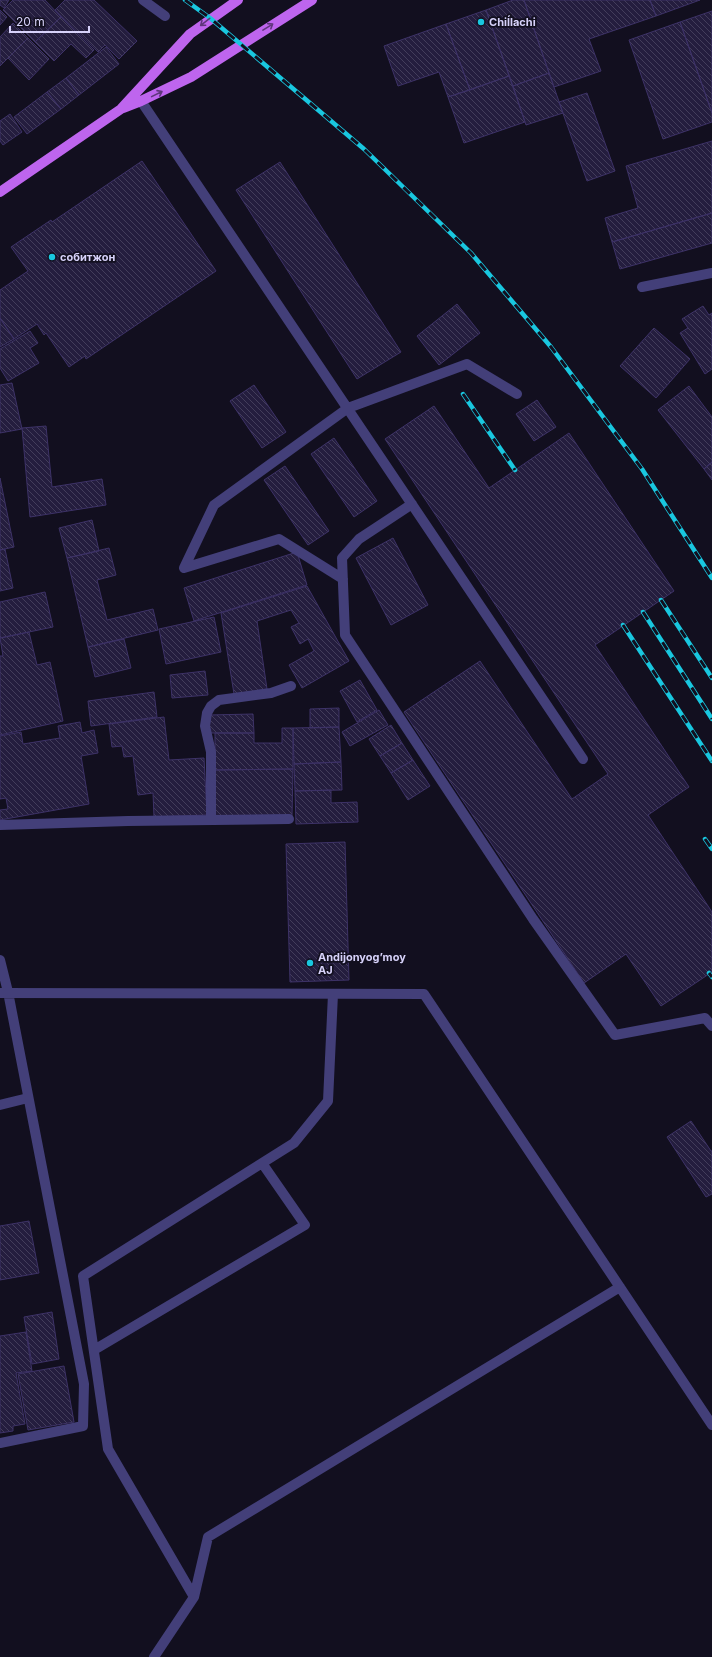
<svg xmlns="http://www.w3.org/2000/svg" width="712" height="1657" viewBox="0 0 712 1657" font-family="Inter,sans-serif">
<defs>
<pattern id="building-back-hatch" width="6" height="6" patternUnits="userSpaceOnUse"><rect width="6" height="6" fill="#241d3e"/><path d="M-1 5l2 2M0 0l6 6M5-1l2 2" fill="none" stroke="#433d5b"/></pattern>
</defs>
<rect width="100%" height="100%" fill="#120f1f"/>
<path fill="url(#building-back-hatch)" stroke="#3d3267" d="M0 0H9L4 8 0 5Z
M13 0H45L61 17 35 42 3 10Z
M65 0H94L137 41 119 59 105 45 98 52 55 10Z
M513 0H524L549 73 513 86 486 10Z
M524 0H650L656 16 589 39 601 71 554 87Z
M650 0H700L656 16Z
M0 10 7 17 0 25Z
M486 10 509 76 470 90 446 24Z
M712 11V113L680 22Z
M61 17 94 50 86 58 71 44 54 61 35 42Z
M680 22 712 113V122L663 139 629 40Z
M13 23 28 38 0 66V37Z
M446 24 470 90 448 97 439 72 398 86 384 46Z
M28 38 49 59 29 80 8 58Z
M106 47 119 64 79 95 66 78Z
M549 73 563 113 526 125 513 86Z
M509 76 525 122 464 143 448 97Z
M66 78 79 95 61 109 47 92Z
M47 92 61 109 27 134 14 117Z
M587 93 615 171 587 181 559 102Z
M10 114 22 132 3 145 0 141V121Z
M712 141V213L612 242 605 218 638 208 626 166Z
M142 161 216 271 86 359 85 356 69 367 46 333 44 335 37 324 14 339 0 318V290L28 271 11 247 51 220 52 222Z
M280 162 401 352 357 379 236 190Z
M712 213V243L620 269 612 242Z
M457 304 480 333 439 365 417 336Z
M703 306 709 315 712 313V369L705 374 680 333 688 328 682 319Z
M0 318 14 339 0 347Z
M654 328 690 359 656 398 620 366Z
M30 331 38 343 30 348 39 363 8 381 0 368V349Z
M12 383 22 429 0 433V385Z
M254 385 286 432 262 448 230 401Z
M689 386 712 417V462L704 469 658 410Z
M537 400 556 427 534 441 516 414Z
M434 406 489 488 569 433 674 591 595 645 689 787 648 815 712 912V972L661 1006 626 954 584 983 404 712 480 661 572 799 608 774 385 439Z
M46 426 52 487 102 479 106 505 30 517 22 428Z
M334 438 377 501 354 517 311 454Z
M712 462V480L704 469Z
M285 466 329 531 308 545 264 480Z
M0 478 14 547 0 550Z
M92 520 99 551 67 558 59 528Z
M393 538 428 605 391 625 356 558Z
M109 548 116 575 97 580 107 620 153 609 158 630 88 647 67 558Z
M5 549 13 588 0 591V550Z
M297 552 307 585 194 621 184 588Z
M307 586 349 661 302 688 289 665 314 651 308 639 300 644 291 627 299 623 291 610 257 621 267 689 234 694 221 613Z
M45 592 53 627 0 638V602Z
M214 617 221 652 166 664 159 629Z
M29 632 37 665 50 662 63 721 0 735V656H3L0 638Z
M124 639 131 668 95 677 88 647Z
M205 671 208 695 172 698 170 675Z
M360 680 377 710 357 722 340 691Z
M154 692 157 717 91 726 88 701Z
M339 708V727L310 728V709Z
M379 710 388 725 350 746 342 732Z
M253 714 254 733H209V715Z
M164 717 169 760 204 758 207 815 154 817 153 793 138 795 133 756 124 757 122 746 112 747 109 724Z
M80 722 82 733 94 730 98 753 81 756 89 804 0 820V810L8 809 6 798 0 799V736L21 732 23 744 60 738 58 726Z
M391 725 402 743 380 756 369 739Z
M339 727 341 762 294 764 293 728Z
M282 728H293V769L215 770V733H254V743H282Z
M402 743 413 760 391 773 380 756Z
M413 760 430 786 408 800 391 773Z
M341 762 342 790 295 791 294 764Z
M293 769 292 816 215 817V770Z
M331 790V803L357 802 358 822 296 824 295 791Z
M345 842 349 980 290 982 286 844Z
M691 1121 711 1151H712V1194L706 1197 667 1137Z
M29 1221 39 1273 0 1280V1226Z
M52 1312 59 1359 32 1364 24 1317Z
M26 1332 32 1371 16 1373 25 1424 13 1426V1431L0 1433V1336Z
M64 1366 74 1422 28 1430 18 1374Z"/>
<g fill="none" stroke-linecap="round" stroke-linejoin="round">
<path stroke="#433f79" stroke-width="10" d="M143 0 165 16
M141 101 583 759
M642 287 712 273
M412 504 359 539 342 558 345 635 533 919 615 1035 705 1018 712 1026
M343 579 279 539 184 568 214 505 348 408 467 364 517 394
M211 820V752L205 726 207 713 211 706 219 700 271 693 291 686
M0 825 128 821 289 819
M0 960 8 992 84 1384 83 1426 0 1443
M0 993 424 994 712 1425
M0 1105 28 1098
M94 1350 305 1225 262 1163
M194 1597 108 1449 83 1276 294 1143 328 1101 333 994
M154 1657 194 1597 208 1537 620 1287"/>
<path stroke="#be65ee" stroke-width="10" d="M123 108 141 101 191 77 312 0
M0 192 121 109 190 34 238 0"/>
<defs>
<path id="rail" d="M185 0 210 18 364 149 471 253 551 347 642 469 712 578
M463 394 515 470
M661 600 712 678
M643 612 712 719
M623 625 712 761
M705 839 712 849
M709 973 712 977"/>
</defs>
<use href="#rail" stroke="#19c7df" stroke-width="4.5"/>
<use href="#rail" stroke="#120f1f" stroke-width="3" stroke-dasharray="9" stroke-linecap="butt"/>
</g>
<defs><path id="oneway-shaft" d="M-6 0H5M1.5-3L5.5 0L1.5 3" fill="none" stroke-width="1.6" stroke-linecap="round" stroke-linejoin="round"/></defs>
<g stroke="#5f367c">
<use href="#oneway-shaft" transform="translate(205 22) rotate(142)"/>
<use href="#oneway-shaft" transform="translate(268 27) rotate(-32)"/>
<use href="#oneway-shaft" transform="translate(157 94) rotate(-26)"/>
</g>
<g fill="#19c7df" stroke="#120f1f" stroke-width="1.5">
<circle cx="481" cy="22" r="4"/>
<circle cx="52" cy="257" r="4"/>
<circle cx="310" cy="963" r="4"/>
</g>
<g text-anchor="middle" stroke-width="3.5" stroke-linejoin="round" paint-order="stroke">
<g font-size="11" font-weight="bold" fill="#d7d2fa" stroke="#120f1f" text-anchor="start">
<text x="489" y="26">Chiĺlachi</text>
<text x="60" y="261">собитжон</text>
<text x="318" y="961">Andijonyog’moy<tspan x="318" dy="13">AJ</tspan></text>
</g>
</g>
<path d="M10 26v6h79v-6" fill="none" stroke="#d7d2fa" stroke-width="2"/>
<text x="16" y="26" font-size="12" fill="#d7d2fa" stroke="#120f1f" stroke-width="3" paint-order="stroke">20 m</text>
</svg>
